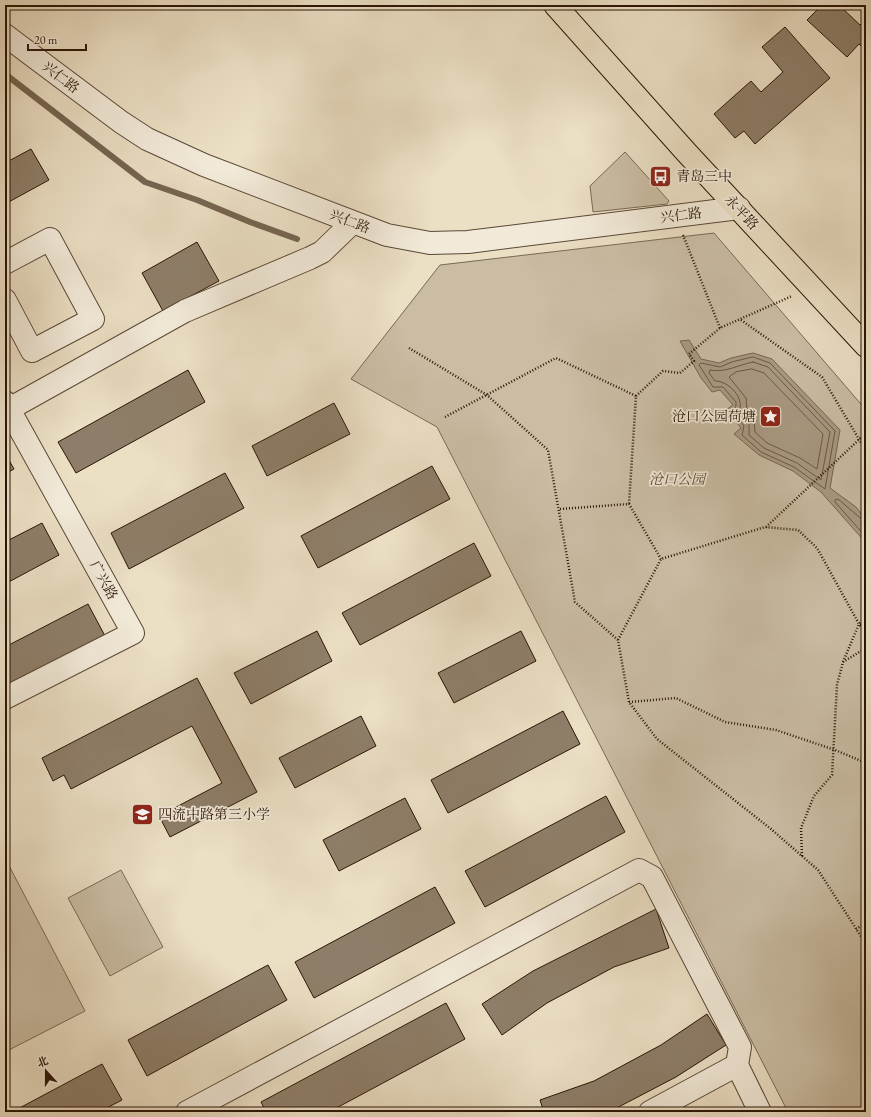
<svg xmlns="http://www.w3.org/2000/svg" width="871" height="1117" viewBox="0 0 871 1117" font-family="'EB Garamond','Noto Serif SC',serif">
<rect width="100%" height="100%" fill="#ebdfc4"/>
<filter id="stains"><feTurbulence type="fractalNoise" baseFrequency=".005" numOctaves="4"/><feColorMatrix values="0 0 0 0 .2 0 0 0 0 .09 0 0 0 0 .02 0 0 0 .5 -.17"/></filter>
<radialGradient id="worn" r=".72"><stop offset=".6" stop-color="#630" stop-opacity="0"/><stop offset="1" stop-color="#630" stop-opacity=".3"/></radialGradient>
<path fill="#cabda4" stroke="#7a6955" d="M625 152 669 201 667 204 593 212 590 186Z
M714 233 866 410V1112H788L437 427 351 379 440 265Z
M5 858 85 1011 5 1052Z
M121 870 163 947 110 976 68 898Z"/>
<path fill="#a99a83" stroke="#766551" d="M689 340 701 359 719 363 731 358 753 353 772 359 840 430 830 488 856 507 866 520V543L821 492 793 471 759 455 734 434 741 428 726 410 733 405 720 390 712 392 701 378 680 341Z"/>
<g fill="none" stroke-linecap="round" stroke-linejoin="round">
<path stroke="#6a5844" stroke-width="1" d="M753 357 770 363 835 431 825 489 794 467 761 452 742 435 744 426 733 412 736 406V402L723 387H713L699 365 701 363 720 367 732 362Z
M753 362 768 367 830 432 821 480 797 463 764 448 749 435V424L739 412C745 398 729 381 715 381L709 373 710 370C725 373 738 365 753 362Z
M752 369 764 373 823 434 817 469 800 458 767 443 755 432 754 421 747 411 746 398 729 377 736 372Z
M866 522C863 521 843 503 838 499L835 500V502L866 537"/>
<path stroke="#766551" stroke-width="6" d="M5 74 145 182 197 200 250 222 297 239"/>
</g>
<path fill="#8e7e69" stroke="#2a1506" d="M822 5H839L860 25 866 19V51L859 44 847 57 807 20Z
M785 27 830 78 755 144 744 131 735 138 714 114 751 81 761 92 783 72 762 47Z
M31 149 49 180 5 204V163Z
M197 242 219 281 163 311 142 273Z
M188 370 205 402 76 473 58 442Z
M334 403 350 434 267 476 252 446Z
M5 453 14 469 5 474Z
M432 466 450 499 318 568 301 536Z
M225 473 244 508 129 569 111 533Z
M42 523 59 555 5 584V542Z
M474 543 491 576 360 645 342 613Z
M88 604 105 636 5 689V647Z
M317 631 332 661 251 704 234 673Z
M521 631 536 661 454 703 438 673Z
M197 678 257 792 170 837 159 816 222 783 192 726 71 789 64 775 53 781 42 758Z
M563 711 580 744 448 813 431 780Z
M361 716 376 746 295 788 279 758Z
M606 796 625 832 485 907 465 871Z
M405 798 421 829 339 871 323 840Z
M435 887 455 923 314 998 295 962Z
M656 909 669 948 614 967 547 1003 502 1035 482 1004 533 971Z
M268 965 287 1000 147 1076 128 1040Z
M446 1003 465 1039 329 1112H266L261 1102Z
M707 1014 726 1045 676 1077 609 1112H544L540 1100 594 1081 661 1045Z
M102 1064 122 1100 99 1112H12Z"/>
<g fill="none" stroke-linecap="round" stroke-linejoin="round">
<defs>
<path id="minor" d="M5 35 121 122 147 139 204 165 387 235 430 243 468 242 739 208
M5 263 50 239 93 319 32 351 5 300
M5 402 133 633 5 698
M9 409 185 311 310 258 322 252 353 222
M187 1112 639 870 652 877 740 1047 737 1065
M650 1112 737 1065 760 1112"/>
<path id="major" d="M555 5 686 152 866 346"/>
</defs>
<use href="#minor" stroke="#5a4836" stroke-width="24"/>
<use href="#major" stroke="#2a1506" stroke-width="24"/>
<path stroke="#2a1506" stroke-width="2.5" stroke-dasharray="1 2" stroke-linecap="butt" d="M683 235 720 328
M741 320 822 377 866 451
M409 348 487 395 548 450 575 602 618 640
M636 396 663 371 680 373 694 361 689 354 720 328 792 296
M445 417 556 358 636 396 629 504
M560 509 629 504 661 559
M766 527 866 433
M866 633 859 624 817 548 798 530 765 527 661 559 618 640 629 702 657 739 771 829 818 870 866 944
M843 662 859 624 866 620
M629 702 676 698 725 722 776 730 835 750 866 763
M802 856 801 828 814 796 832 775 837 685 843 662 866 648
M856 929 866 923"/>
<use href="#minor" stroke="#f2ead9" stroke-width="22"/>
<use href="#major" stroke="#ebdfc4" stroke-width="22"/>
</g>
<defs>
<symbol id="bus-square" viewBox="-11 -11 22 22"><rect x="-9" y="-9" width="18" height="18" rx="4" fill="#8f2418" stroke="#f2ead9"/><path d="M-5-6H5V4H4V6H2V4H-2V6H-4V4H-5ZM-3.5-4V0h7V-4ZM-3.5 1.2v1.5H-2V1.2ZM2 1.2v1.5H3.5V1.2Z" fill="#fff"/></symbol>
<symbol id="sight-square" viewBox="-11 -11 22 22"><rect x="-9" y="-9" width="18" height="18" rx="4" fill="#8f2418" stroke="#f2ead9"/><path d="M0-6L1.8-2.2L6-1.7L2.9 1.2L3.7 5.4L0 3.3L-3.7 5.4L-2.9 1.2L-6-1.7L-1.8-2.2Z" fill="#fff"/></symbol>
<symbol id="school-square" viewBox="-11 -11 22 22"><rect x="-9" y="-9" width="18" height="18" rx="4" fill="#8f2418" stroke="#f2ead9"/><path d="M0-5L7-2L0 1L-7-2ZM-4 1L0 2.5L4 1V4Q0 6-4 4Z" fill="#fff"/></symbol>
</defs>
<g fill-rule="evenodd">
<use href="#bus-square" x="648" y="164" width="25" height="25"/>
<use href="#sight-square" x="758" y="404" width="25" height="25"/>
<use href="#school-square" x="130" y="802" width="25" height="25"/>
</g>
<g text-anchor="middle" stroke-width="3.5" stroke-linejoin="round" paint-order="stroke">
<g font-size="14" fill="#2a1506" stroke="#f2ead9">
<text transform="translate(61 77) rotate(37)" y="5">兴仁路</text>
<text transform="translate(742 212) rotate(47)" y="5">永平路</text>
<text transform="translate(681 215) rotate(-7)" y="5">兴仁路</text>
<text transform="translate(350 221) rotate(21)" y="5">兴仁路</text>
<text transform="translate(104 580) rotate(61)" y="5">广兴路</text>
</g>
<g font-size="14" fill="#2a1506" stroke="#f2ead9" text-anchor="start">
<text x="676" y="181">青岛三中</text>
<text x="756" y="421" text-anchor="end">沧口公园荷塘</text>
<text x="158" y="819">四流中路第三小学</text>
</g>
<g font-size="14" font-style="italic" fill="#5a4735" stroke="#f2ead9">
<text x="677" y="484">沧口公园</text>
</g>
</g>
<rect width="871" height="1117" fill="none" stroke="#ebdfc4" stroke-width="20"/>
<rect x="6" y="6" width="859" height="1105" fill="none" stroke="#2a1506" stroke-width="2"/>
<rect x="10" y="10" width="851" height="1097" fill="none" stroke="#2a1506"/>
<g transform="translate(46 1071) rotate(339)" stroke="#f2ead9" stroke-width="3" paint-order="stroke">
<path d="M0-3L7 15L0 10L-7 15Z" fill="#2a1506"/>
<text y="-6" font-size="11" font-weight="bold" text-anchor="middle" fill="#2a1506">北</text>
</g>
<path d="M28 44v6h58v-6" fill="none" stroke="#2a1506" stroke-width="2"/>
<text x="34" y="44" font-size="12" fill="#2a1506" stroke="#f2ead9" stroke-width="3" paint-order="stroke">20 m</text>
<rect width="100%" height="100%" filter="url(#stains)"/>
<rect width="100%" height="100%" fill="url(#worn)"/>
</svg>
